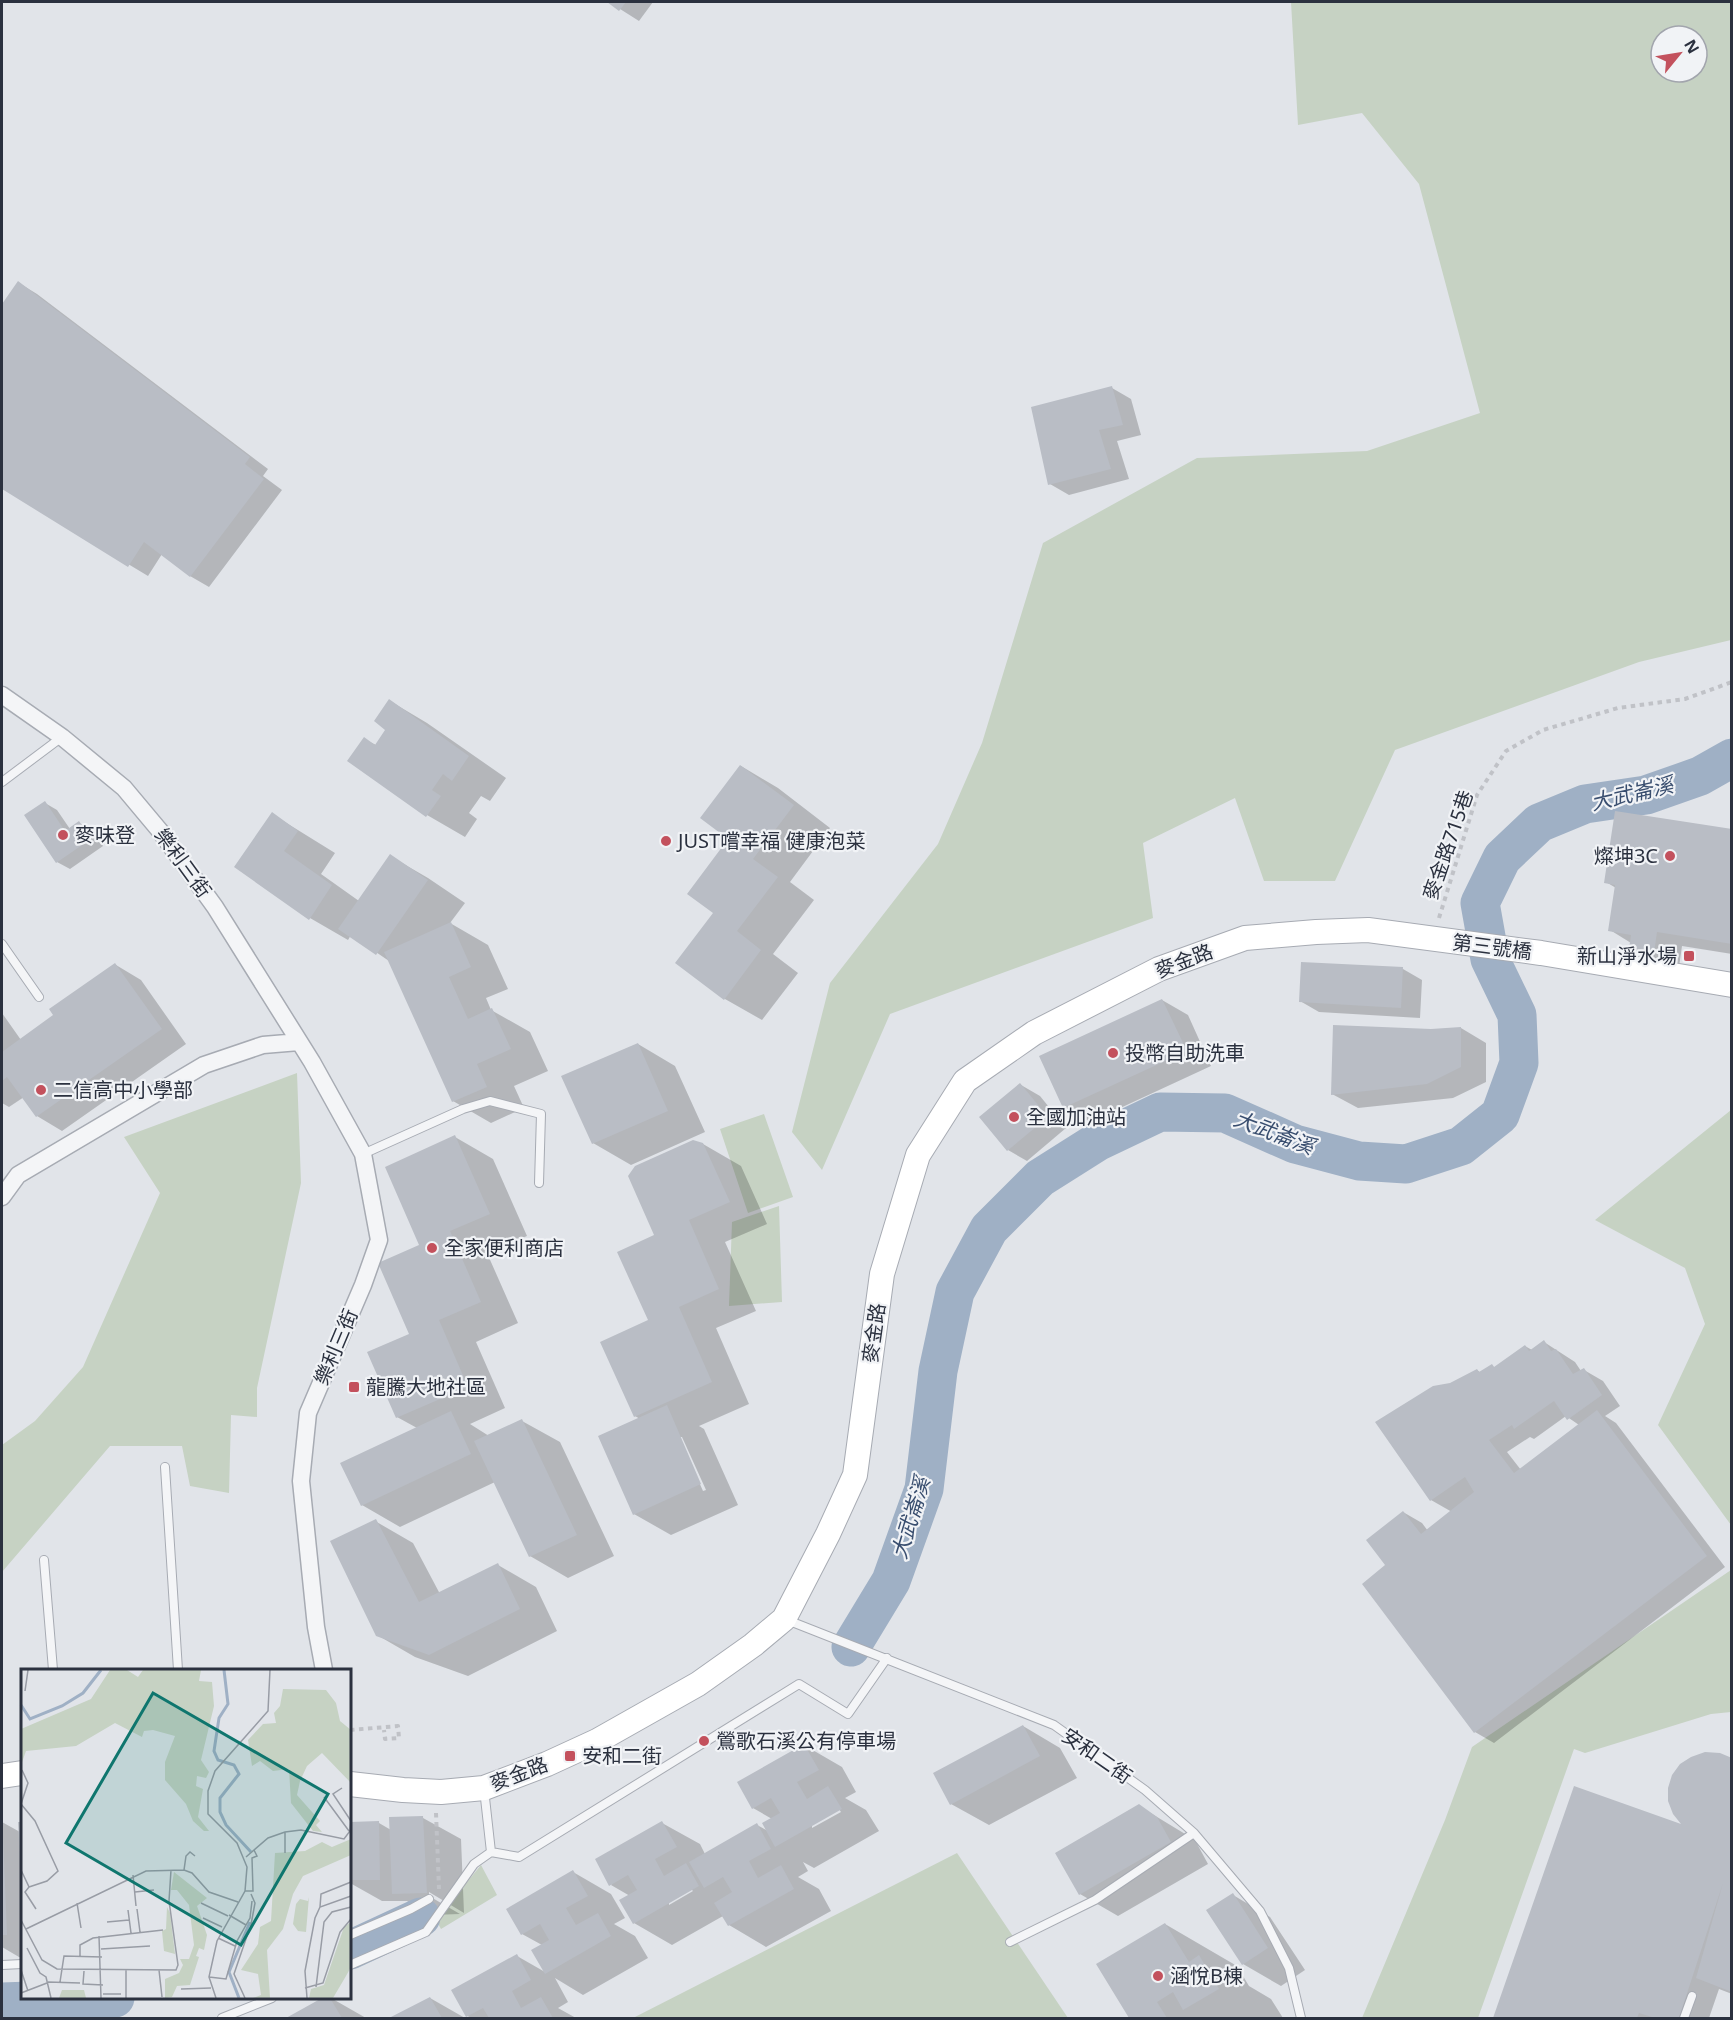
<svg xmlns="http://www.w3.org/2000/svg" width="1733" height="2020" viewBox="0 0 1733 2020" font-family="'Noto Sans','Noto Sans TC',sans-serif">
<rect width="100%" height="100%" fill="#e1e4e9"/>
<path fill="#c6d2c3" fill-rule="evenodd" d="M1291 2H1731V640L1639 662 1395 750 1335 881H1264L1235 798 1143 843 1153 918 890 1014 822 1170 792 1132 830 983 938 844 982 743 1043 543 1197 458 1367 451 1480 413 1419 184 1362 113 1298 125ZM1661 36H1697V72H1661Z
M297 1073 301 1183 257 1388V1417L231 1415 229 1493 190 1486 182 1446H110L2 1572V1445L35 1421 83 1367 160 1193 124 1137Z
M1731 1110V1525L1658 1425 1705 1324 1685 1268 1595 1220Z
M764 1114 793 1197 748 1213 720 1129Z
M779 1206 782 1302 729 1306 732 1222Z
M1731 1570V1712L1711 1714 1585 1753 1574 1749 1478 2018H1362L1445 1820 1472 1747Z
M957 1853 1068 2018H633Z
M481 1865 497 1895 441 1929 436 1920Z"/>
<path fill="#0003" fill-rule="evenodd" d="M609 2H653L639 21Z
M19 283 37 294 268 469 263 476 282 490 209 587 190 576 162 554 148 576 2 488V307Z
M1112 388 1131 399 1141 435 1117 441 1129 479 1069 495 1050 484Z
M390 701 427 723 506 778 490 801 481 796 469 813 477 819 465 837 427 815 364 739 376 745 387 729Z
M741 766 778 788 830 828 790 882 814 900 773 954 798 973 762 1020 725 999 715 913 730 839Z
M45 803 57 810 70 829 79 823 92 830 103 846 70 869 57 862Z
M272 814 335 853 321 874 359 901 390 856 428 878 465 903 450 923 488 945 508 989 486 998 491 1010 530 1032 548 1071 514 1086 524 1108 491 1123 453 1101 389 961 351 935 348 940 310 918 236 867Z
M1732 831V954L1682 946 1679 967 1656 963 1631 948V943L1610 930 1616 888 1606 882Z
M1302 963 1403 969 1422 980 1420 1018 1319 1012 1300 1001Z
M116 965 141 980 186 1044 62 1131 37 1116 24 1097 9 1107 2 1103V1013L21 1040 56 1016Z
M1162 1000 1188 1015 1211 1066 1090 1122 1064 1107Z
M1461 1028 1486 1043V1082L1453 1098 1358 1108 1332 1094 1431 1030Z
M638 1044 675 1066 705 1132 631 1165 593 1143Z
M1021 1085 1040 1096 1066 1128 1027 1161 1008 1150Z
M455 1137 493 1159 527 1236 487 1253 518 1323 476 1342 505 1408 470 1424 489 1436 522 1421 560 1442 614 1556 568 1578 530 1556 495 1482 400 1527 362 1505 417 1428 397 1417 411 1334 421 1246Z
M703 1144 741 1166 767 1224 725 1242 756 1311 716 1328 749 1404 699 1426 704 1429 738 1505 671 1535 634 1514 640 1419 635 1416 650 1321 656 1236ZM679 1437H682L706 1490 703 1491Z
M1544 1342 1575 1362 1581 1371 1584 1370 1603 1381 1620 1406 1605 1416 1616 1423 1725 1567 1494 1743 1475 1732 1387 1566 1403 1512 1422 1523 1428 1531 1452 1512 1431 1500 1450 1385 1477 1370 1481 1373 1492 1366 1496 1368 1525 1346 1532 1350ZM1566 1416 1579 1425 1521 1470 1507 1452 1530 1437 1534 1439Z
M375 1521 413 1543 440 1594 498 1565 536 1587 557 1631 468 1676 415 1657 377 1635Z
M1023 1726 1060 1748 1077 1778 989 1825 951 1804Z
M804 1745 842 1767 856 1792 845 1798 866 1810 879 1831 814 1868 803 1862 808 1871 798 1877 819 1889 831 1911 766 1947 729 1925 723 1916 672 1945 634 1923 630 1896 611 1885 662 1823 700 1844 705 1854 757 1825 768 1831 772 1819 753 1808ZM839 1809 841 1812 812 1828V1825ZM691 1889 693 1891 669 1905V1902Z
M1732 1760V1994L1719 1989 1709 2018H1494L1575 1788 1692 1831Z
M1139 1806 1195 1840 1208 1864 1118 1916 1080 1894 1057 1853Z
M423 1818 461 1839 464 1913 429 1892V1896L460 1914 431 1915 407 1901H382L350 1883V1823H379L391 1830Z
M2 1822 20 1832V1823H22V1957H19L2 1947Z
M573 1872 611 1894 625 1918 614 1924 635 1936 648 1958 583 1995 555 1978 568 2002 558 2008 576 2018H472L467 2016 517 1956 545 1972 542 1945 522 1934Z
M1233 1895 1270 1917 1305 1970 1281 1986 1243 1964Z
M1165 1924 1237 1966 1249 1986 1271 1999 1283 2018H1131L1098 1964Z
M325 1998H331L366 2018H289Z
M430 1998 465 2018H392Z"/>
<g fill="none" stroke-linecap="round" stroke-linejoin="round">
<path stroke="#9fb0c5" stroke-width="39" d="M851 1647 891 1581 924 1489 938 1371 955 1292 989 1229 1040 1178 1097 1142 1160 1112 1225 1113 1295 1144 1359 1161 1406 1164 1461 1146 1500 1115 1519 1063 1517 1015 1490 959 1480 903 1502 858 1539 823 1585 804 1646 795 1700 776 1732 758
M350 1950 421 1917
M2 2002 115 1998"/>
</g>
<path fill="#b9bdc5" d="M607 2H626L619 11Z
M18 281 250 457 245 464 264 479 190 577 144 542 128 567 2 489V304Z
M1112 386 1123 425 1099 430 1111 469 1048 485 1031 407Z
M389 699 469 756 452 781 443 774 432 790 441 796 426 817 347 761 364 737 375 745 385 730 374 721Z
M740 765 794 805 753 859 778 877 737 931 761 950 724 1000 675 963 713 913 687 894 728 839 700 818Z
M45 801 65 831 79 821 91 839 56 863 24 815Z
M1615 811 1732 829V944L1657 932 1654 953 1629 949 1631 935 1608 931 1615 885 1604 883Z
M272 812 298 831 284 851 332 885 309 920 234 867Z
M390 854 428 880 376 955 338 929Z
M451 922 471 967 449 977 468 1019 492 1008 511 1049 477 1064 487 1087 452 1102 384 952Z
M1301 962 1403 967 1401 1008 1299 1002Z
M115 963 162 1029 36 1117 7 1077 2 1081V1052L53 1015 49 1009Z
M1162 999 1187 1051 1063 1108 1039 1056Z
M1333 1025 1431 1029 1461 1027V1067L1427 1084 1331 1095Z
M638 1043 668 1111 592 1144 561 1076Z
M1020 1083 1048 1117 1007 1151 979 1117Z
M455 1135 490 1214 450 1231 481 1302 439 1320 468 1387 396 1418 367 1352 409 1334 378 1263 419 1245 385 1167Z
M693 1140 703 1143 730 1202 689 1220 719 1289 679 1307 712 1382 634 1417 600 1342 648 1320 617 1252 654 1235 628 1176 635 1166Z
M1544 1340 1551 1351 1556 1349 1573 1374 1584 1368 1602 1395 1567 1420 1554 1401 1514 1429 1512 1425 1489 1440 1514 1473 1597 1410 1707 1556 1474 1733 1362 1584 1385 1565 1366 1540 1403 1511 1421 1534 1474 1492 1465 1477 1430 1501 1375 1422 1433 1386 1450 1383 1477 1369 1479 1372 1492 1364 1494 1367 1525 1345 1529 1351Z
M667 1405 701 1484 633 1515 598 1436Z
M451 1411 471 1454 361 1506 340 1463Z
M522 1419 577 1535 529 1557 474 1441Z
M376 1519 419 1602 498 1563 520 1609 429 1655 376 1636 330 1541Z
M1023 1725 1040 1756 950 1805 933 1773Z
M804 1744 819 1770 797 1782 807 1799 828 1786 842 1809 775 1847 762 1823 780 1813 771 1798 752 1809 737 1782Z
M1705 1752 1720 1753 1732 1758V1992L1696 1978 1723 1883 1679 2018H1655L1639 2013 1637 2018H1493L1574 1786 1681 1824 1673 1814 1668 1801V1788L1672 1775 1680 1764 1691 1757Z
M1139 1804 1157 1817 1171 1842 1079 1895 1055 1853Z
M423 1816 427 1893 392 1894 389 1817Z
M379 1821 380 1880H350V1822Z
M662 1821 677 1847 655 1859 664 1876 686 1863 699 1886 633 1924 619 1900 637 1890 628 1875 609 1886 595 1859Z
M18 1822H22V1879H21Z
M757 1823 771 1849 749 1861 758 1878 781 1865 794 1889 728 1926 714 1903 732 1892 723 1877 704 1888 689 1862Z
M2 1835H3L7 1935H2Z
M573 1870 588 1896 566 1908 576 1925 598 1913 611 1936 545 1974 531 1950 549 1940 540 1924 521 1935 506 1909Z
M1233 1893 1268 1948 1242 1965 1206 1910Z
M1165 1923 1189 1962 1199 1955 1219 1989 1183 2010 1173 1992 1157 2002 1167 2018H1129L1096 1964Z
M517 1954 531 1980 512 1991 521 2008 541 1997 553 2018H489L483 2008 466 2017 451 1990Z
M430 1997 442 2018H389Z
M322 1998H330L342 2018H286Z"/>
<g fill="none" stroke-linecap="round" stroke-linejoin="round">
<defs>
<path id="lane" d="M2 782 62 737
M2 944 39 997
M363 1154 463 1109 490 1101 541 1114 539 1183
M165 1467 178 1670
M44 1560 53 1670
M787 1620 1054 1725 1145 1790 1194 1833 1260 1911 1289 1968 1301 2018
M484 1789 491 1852 519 1857 799 1684 848 1714 887 1658
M350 1935 411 1909 429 1899
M1010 1942 1095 1900 1194 1833
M2 1965 22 1964
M350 1965 426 1932 474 1864 491 1852
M222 2018 272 1998
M1684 2018 1692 1996"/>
<path id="street" d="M2 695 62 737 124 788 160 831 215 907 312 1062 363 1154 379 1240 363 1285 308 1413 301 1481 316 1627 324 1670
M2 1197 18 1175 204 1065 263 1045 299 1042"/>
<path id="secondary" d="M2 1776 22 1773
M350 1784 403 1790 441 1792 484 1788 547 1764 597 1741 698 1684 753 1645 784 1619 828 1534 855 1475 882 1274 918 1155 965 1081 1034 1033 1159 969 1245 938 1316 932 1368 930 1541 953 1732 985"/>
</defs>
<use href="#lane" stroke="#a7abb3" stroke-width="10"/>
<use href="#street" stroke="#a7abb3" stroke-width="19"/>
<use href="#secondary" stroke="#a7abb3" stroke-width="26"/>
<path stroke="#c0c2c7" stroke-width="4" stroke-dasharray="4.5 4.5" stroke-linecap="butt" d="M1439 918 1477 795 1506 751 1543 730 1618 708 1685 699 1732 682
M350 1730 398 1726 399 1738 385 1739 384 1730
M436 1813 439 1889"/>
<use href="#lane" stroke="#f4f5f7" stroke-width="8"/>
<use href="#street" stroke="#f4f5f7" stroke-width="16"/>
<use href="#secondary" stroke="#fff" stroke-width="24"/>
</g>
<g fill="#c3515d" stroke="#f1f3f6" stroke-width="2">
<circle cx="63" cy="835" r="6"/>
<circle cx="666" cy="841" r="6"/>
<circle cx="1670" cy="856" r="6"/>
<rect x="1683" y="950" width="12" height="12" rx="3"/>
<circle cx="1113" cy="1053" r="6"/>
<circle cx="41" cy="1090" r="6"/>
<circle cx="1014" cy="1117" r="6"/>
<circle cx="432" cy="1248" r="6"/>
<rect x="348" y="1381" width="12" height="12" rx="3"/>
<circle cx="704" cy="1741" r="6"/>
<rect x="564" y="1750" width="12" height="12" rx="3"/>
<circle cx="1158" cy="1976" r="6"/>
</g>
<g text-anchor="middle" stroke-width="4.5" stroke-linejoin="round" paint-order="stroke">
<g font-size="20" fill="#2b313f" stroke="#f1f3f6" text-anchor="start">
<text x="75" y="842">麥味登</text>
<text x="678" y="848">JUST嚐幸福 健康泡菜</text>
<text x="1658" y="863" text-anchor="end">燦坤3C</text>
<text x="1677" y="963" text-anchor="end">新山淨水場</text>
<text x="1125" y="1060">投幣自助洗車</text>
<text x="53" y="1097">二信高中小學部</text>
<text x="1026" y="1124">全國加油站</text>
<text x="444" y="1255">全家便利商店</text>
<text x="366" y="1394">龍騰大地社區</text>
<text x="716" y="1748">鶯歌石溪公有停車場</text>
<text x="582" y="1763">安和二街</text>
<text x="1170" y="1983">涵悅B棟</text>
</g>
<g font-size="20" fill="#2b313f" stroke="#f1f3f6">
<text transform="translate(1448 845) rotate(-71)" y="7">麥金路715巷</text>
<text transform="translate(183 863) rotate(54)" y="7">樂利三街</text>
<text transform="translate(1492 947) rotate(7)" y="7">第三號橋</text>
<text transform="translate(1184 961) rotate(-21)" y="7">麥金路</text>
<text transform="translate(874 1333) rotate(-82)" y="7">麥金路</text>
<text transform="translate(336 1347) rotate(-67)" y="7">樂利三街</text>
<text transform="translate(1097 1756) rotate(35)" y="7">安和二街</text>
<text transform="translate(519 1774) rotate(-21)" y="7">麥金路</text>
</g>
<g font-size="21" font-style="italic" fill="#394e6f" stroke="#f1f3f6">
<text transform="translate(1632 794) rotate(-13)" y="7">大武崙溪</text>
<text transform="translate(1274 1133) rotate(21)" y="7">大武崙溪</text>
<text transform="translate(911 1518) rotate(-73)" y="7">大武崙溪</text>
</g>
</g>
<g transform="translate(21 1669)">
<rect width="330" height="330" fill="#e1e4e9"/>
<path d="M89 1H106L117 8 122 1H180L178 12 191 13 193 37 180 91 188 103 185 109 176 107 175 117 182 120 177 148 188 162H183L172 152 165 135 144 111V93L154 67 132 61 123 62 121 68 94 54 55 77 5 82 0 96V60L70 30ZM262 20 305 21 315 34 319 52 330 61V114L301 84 286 97 279 112 276 126 299 152 295 156 301 163 292 162 270 134 268 100 252 102 239 92 231 97 227 71 242 55 255 54 253 44 259 37ZM330 170V186L282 207 272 225 262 260 246 281 249 329H232L240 326 237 305 220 301 237 275 239 258 250 252 254 184 284 182 301 173 311 178ZM153 203 186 229 176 237 186 266 183 281 178 279 175 287 178 288 169 316 156 317 151 328 144 329V310L158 304 162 296 159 290H168L173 276 168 236 156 221H150ZM288 228 285 263 277 262 272 255 275 235 279 230 287 232ZM146 238 149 244 154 285 143 282 141 262 145 260ZM330 253V298L325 307 312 329H288L290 320 303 316 323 258ZM41 321H63L65 329H38Z" fill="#c6d2c3"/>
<path fill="none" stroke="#9fb0c5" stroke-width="3" d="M203 1 207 35 198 49 193 82 197 91 213 96 218 105 199 129V143L205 156 230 183M0 36 9 50 41 37 62 24 80 1M218 329 208 303 229 253"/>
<path fill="none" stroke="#989ca5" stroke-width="1.5" d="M4 22 7 1M303 128 328 162M0 135 14 152 37 202 26 212 8 218M0 135 7 114 1 101M264 163V184M225 188 247 169 264 163 280 161 323 170 329 162 330 152 312 125 321 119M0 201 8 218 4 223 15 240M163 201 165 187 169 183 174 187M112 206 115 237M224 222H232L231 189 236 187 233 181M114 223 133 221M56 234 60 259M180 234 207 247M299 238 300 225 330 213M116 240 119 263M107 241 110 264M208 246 225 256M182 249 201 258M0 251 21 291 36 300 155 301 157 296 148 232 150 201M86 253 108 251M5 260 125 202 163 201 171 204 188 223 217 233M229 261 234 234 230 225M78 267 80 329M197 269 214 277M6 279 19 304 25 308 30 329M80 280 129 277M59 287V276L72 269 142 261M0 301 7 322M105 301V329M138 301 141 328M63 302 62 315 82 316M188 308 205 310 216 272 229 249 231 232M27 313 59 314M39 313 43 287 81 288M295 318 303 253 311 243 330 238M284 319 302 314 319 263 330 250M160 320 190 319M0 324 26 314M82 325H100M195 329 188 308 196 272 224 222 226 198 216 174 187 145V122L194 102 247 42 249 1M224 329 213 305 227 264M286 329 284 302 294 249 299 238 330 227"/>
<path fill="#0f766e" fill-opacity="0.15" stroke="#0f766e" stroke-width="3" d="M132 24 307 125 220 276 45 174Z"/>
<rect width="330" height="330" fill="none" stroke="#2b313f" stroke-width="3"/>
</g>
<rect width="1733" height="2020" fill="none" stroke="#2b313f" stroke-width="6"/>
<g transform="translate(1679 54) rotate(60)"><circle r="28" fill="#f1f3f6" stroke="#a2a5ad" stroke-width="1.5"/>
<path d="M0-4.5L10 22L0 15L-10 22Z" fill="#c3515d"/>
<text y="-9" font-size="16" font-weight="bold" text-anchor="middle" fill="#2b313f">N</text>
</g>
</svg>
